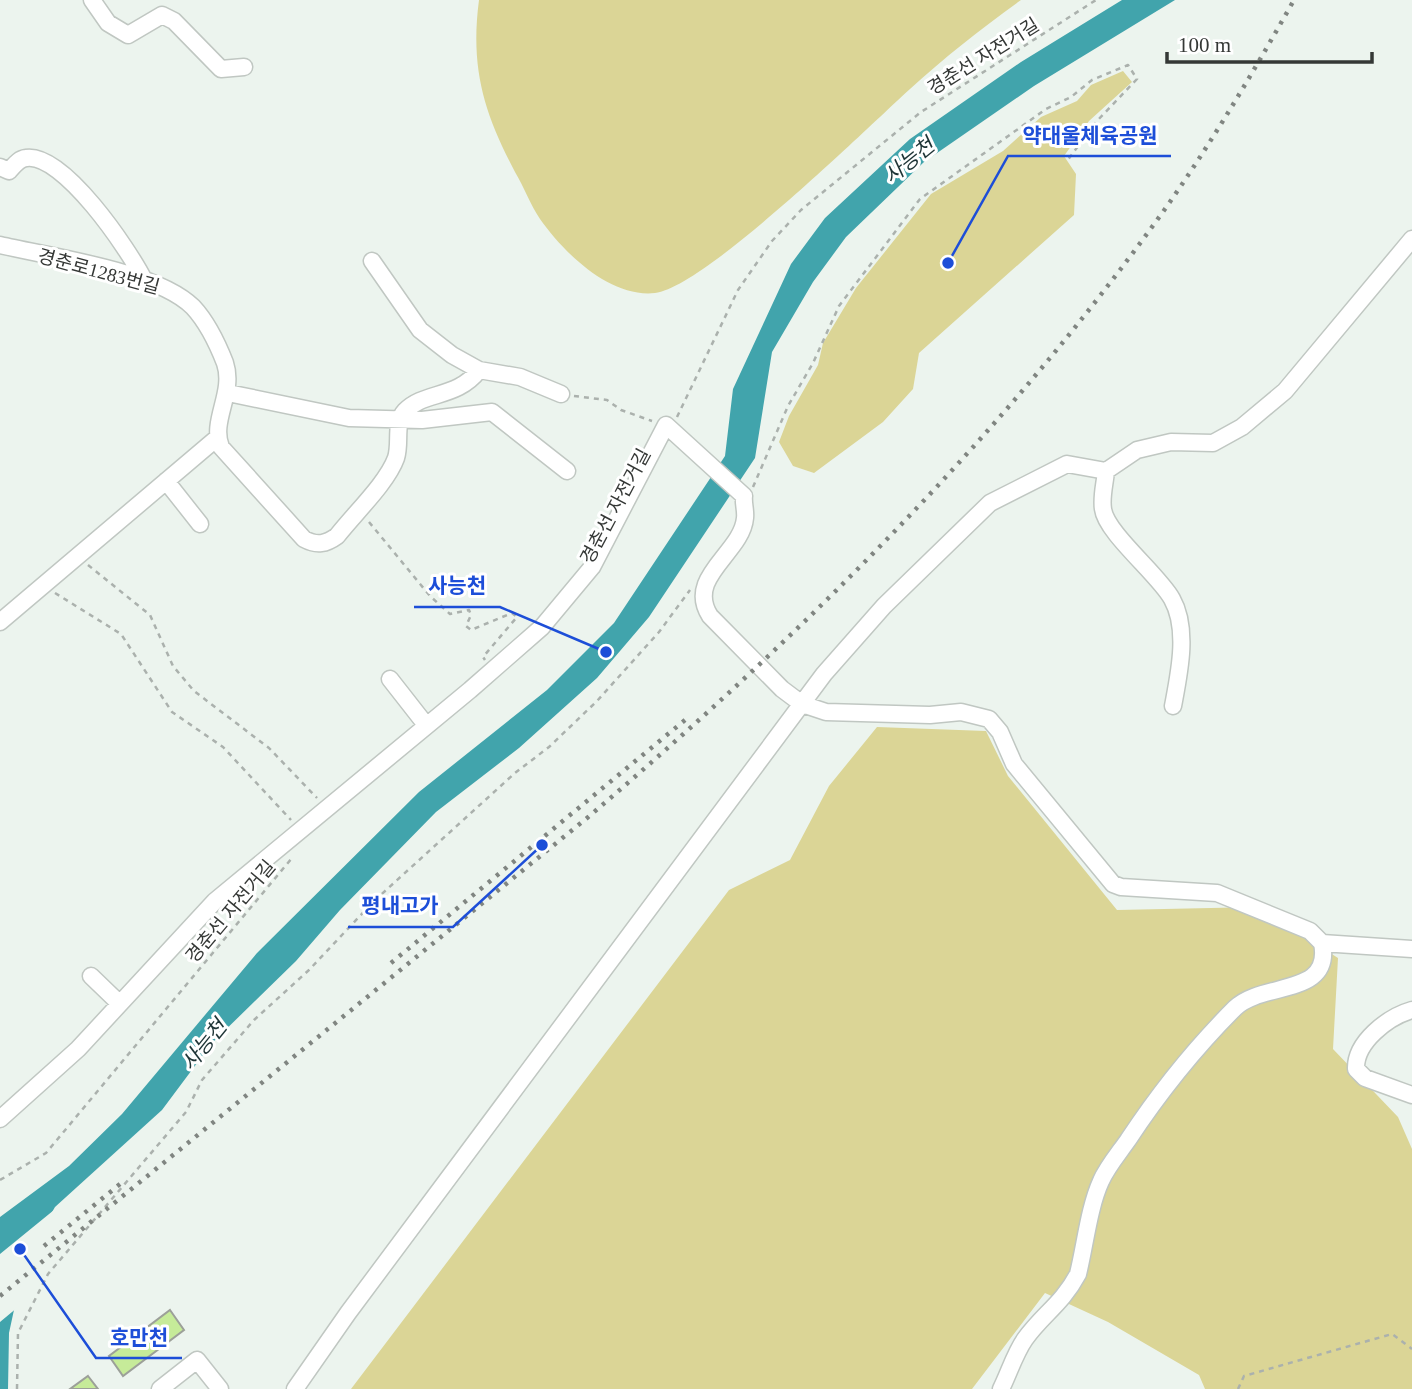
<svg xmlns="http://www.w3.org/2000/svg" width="1412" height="1389" viewBox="0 0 1412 1389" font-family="'Times New Roman','Noto Sans KR',serif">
<rect width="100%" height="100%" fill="#ecf4ee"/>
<path fill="#dbd596" d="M479 0H1021C982 28 945 57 910 89 865 130 705 287 655 293 610 298 564 253 540 219 530 204 524 187 515 172 484 113 470 68 479 0Z
M1123 71 1132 82 1089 121 1064 156 1076 174 1074 215 919 353 913 389 883 422 814 473 793 466 779 442 789 416 818 365 823 343 856 288 931 194 1003 151 1041 117 1077 101 1091 85Z
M877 727 986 731 1008 776 1117 910 1258 907 1338 958 1333 1049 1398 1117 1412 1149V1389H1205L1199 1375 1108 1322 1045 1293 972 1389H351L729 890 790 860 829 786Z"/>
<path fill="#41a4ac" d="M1122 0H1175L1034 86 924 162 846 237 813 282 772 352 755 458 649 617 597 678 519 748 436 812 340 910 296 961 212 1043 162 1110 55 1207 25 1259 9 1333 8 1389H0V1217L69 1166 122 1114 257 953 419 792 547 690 614 623 725 456 733 389 791 264 825 218 910 139 1021 62Z"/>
<path fill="#ecf4ee" d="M81 1188 58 1209 28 1260 18 1307 0 1322V1254Z"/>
<path fill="#c6eb99" stroke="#9ca099" stroke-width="2" d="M170 1310 184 1330 123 1376 109 1356Z
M88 1376 98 1389H70Z"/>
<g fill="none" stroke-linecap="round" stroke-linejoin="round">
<defs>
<path id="minor" d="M92 0 108 23 128 35 162 15 174 21 221 69 244 67
M0 167 9 171C14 166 18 159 26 158 63 152 129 250 144 280
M0 245C51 257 157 271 193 307 206 321 218 345 225 363 235 393 210 421 221 447L304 539C317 546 326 544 337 536 354 514 387 483 396 458 401 443 394 423 405 411 424 391 457 399 479 370L520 377 561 394
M372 261 420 330 452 355 479 370
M228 393 349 418 422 420 492 412 567 471
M1106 471C1105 483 1101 497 1103 509 1106 533 1159 575 1172 599 1189 629 1179 674 1173 706
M166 481 200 524
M0 622 217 438
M390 679 426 725
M91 976 119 1003
M1412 1010C1388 1017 1355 1042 1356 1069L1365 1078 1412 1095
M0 1119 78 1049 215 901 470 690 542 627 592 567 666 425 744 496C743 503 746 511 745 518 742 553 685 577 710 616L782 689 802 704 826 712 930 715 961 712 989 719 1000 732 1014 764 1113 884 1121 887 1217 893 1310 931 1322 943 1412 949
M160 1389 197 1360 220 1389
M295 1389 348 1313 824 674 884 606 990 503 1067 464 1106 471 1137 450 1171 442 1213 443 1242 427 1285 391 1412 239
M1001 1389C1009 1373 1015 1353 1025 1339 1043 1314 1062 1304 1078 1274 1085 1246 1089 1207 1101 1181 1107 1167 1119 1153 1128 1140 1159 1093 1195 1048 1235 1008 1263 981 1333 997 1322 943"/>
</defs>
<use href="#minor" stroke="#c0c7c2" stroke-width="19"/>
<path stroke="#abb1ad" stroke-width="2.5" stroke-dasharray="5 5" stroke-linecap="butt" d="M574 396 607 400 621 410 652 421
M677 417 738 290 772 241 801 210 921 112 1096 0
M753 487 788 406 813 363 839 306 920 199 1046 109 1071 97 1092 80 1128 65 1137 79 1096 122 1067 161
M369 522 430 596 450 614 469 610 471 615 466 626 471 630 512 613 517 617 483 657 485 660
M88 565 150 615 173 666 194 691 269 748 317 798
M55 593 121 634 172 712 223 747 291 820
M0 1180 46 1153 292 858
M17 1389 18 1333 48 1274 186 1112 202 1080 254 1020 309 970 374 901 515 773 549 747 597 701 659 632 690 590
M1238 1389 1244 1376 1392 1334 1412 1349"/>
<use href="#minor" stroke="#fff" stroke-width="16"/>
<path stroke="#808581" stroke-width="4.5" stroke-dasharray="3.5 7" stroke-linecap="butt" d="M391 963 685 720
M44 1246 125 1180
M0 1296 587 818C801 636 1001 438 1165 209 1212 142 1254 71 1294 0"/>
</g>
<g text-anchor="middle" stroke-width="6" stroke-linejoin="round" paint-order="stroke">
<g font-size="19" fill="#353836" stroke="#fff">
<text transform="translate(983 56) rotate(-32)" y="7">경춘선 자전거길</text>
<text transform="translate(99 271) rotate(15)" y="7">경춘로1283번길</text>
<text transform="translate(615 506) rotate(-62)" y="7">경춘선 자전거길</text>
<text transform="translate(230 911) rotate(-50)" y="7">경춘선 자전거길</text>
</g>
<g font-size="21" font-style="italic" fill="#1e3436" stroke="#fff">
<text transform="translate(909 161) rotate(-39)" y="7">사능천</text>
<text transform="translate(204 1045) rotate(-51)" y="7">사능천</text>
</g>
</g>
<path fill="none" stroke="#1d4ed8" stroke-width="2.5" d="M948 263L1008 156H1171M606 652L500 607H414M542 845L453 927H348M20 1249L96 1358H182"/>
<g fill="#1d4ed8" stroke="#fff" stroke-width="2.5">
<circle cx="948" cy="263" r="7"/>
<circle cx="606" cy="652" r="7"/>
<circle cx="542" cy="845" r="7"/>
<circle cx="20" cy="1249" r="7"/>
</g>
<g font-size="21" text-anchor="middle" font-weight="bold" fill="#1d4ed8" stroke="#fff" stroke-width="6" stroke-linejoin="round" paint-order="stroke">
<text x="1090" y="143">약대울체육공원</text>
<text x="457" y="593">사능천</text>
<text x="400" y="913">평내고가</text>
<text x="139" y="1345">호만천</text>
</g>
<path d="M1167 52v10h205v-10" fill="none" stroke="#353836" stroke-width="3.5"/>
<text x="1178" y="52" font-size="21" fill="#353836" stroke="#ffffff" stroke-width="5" paint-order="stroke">100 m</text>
</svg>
